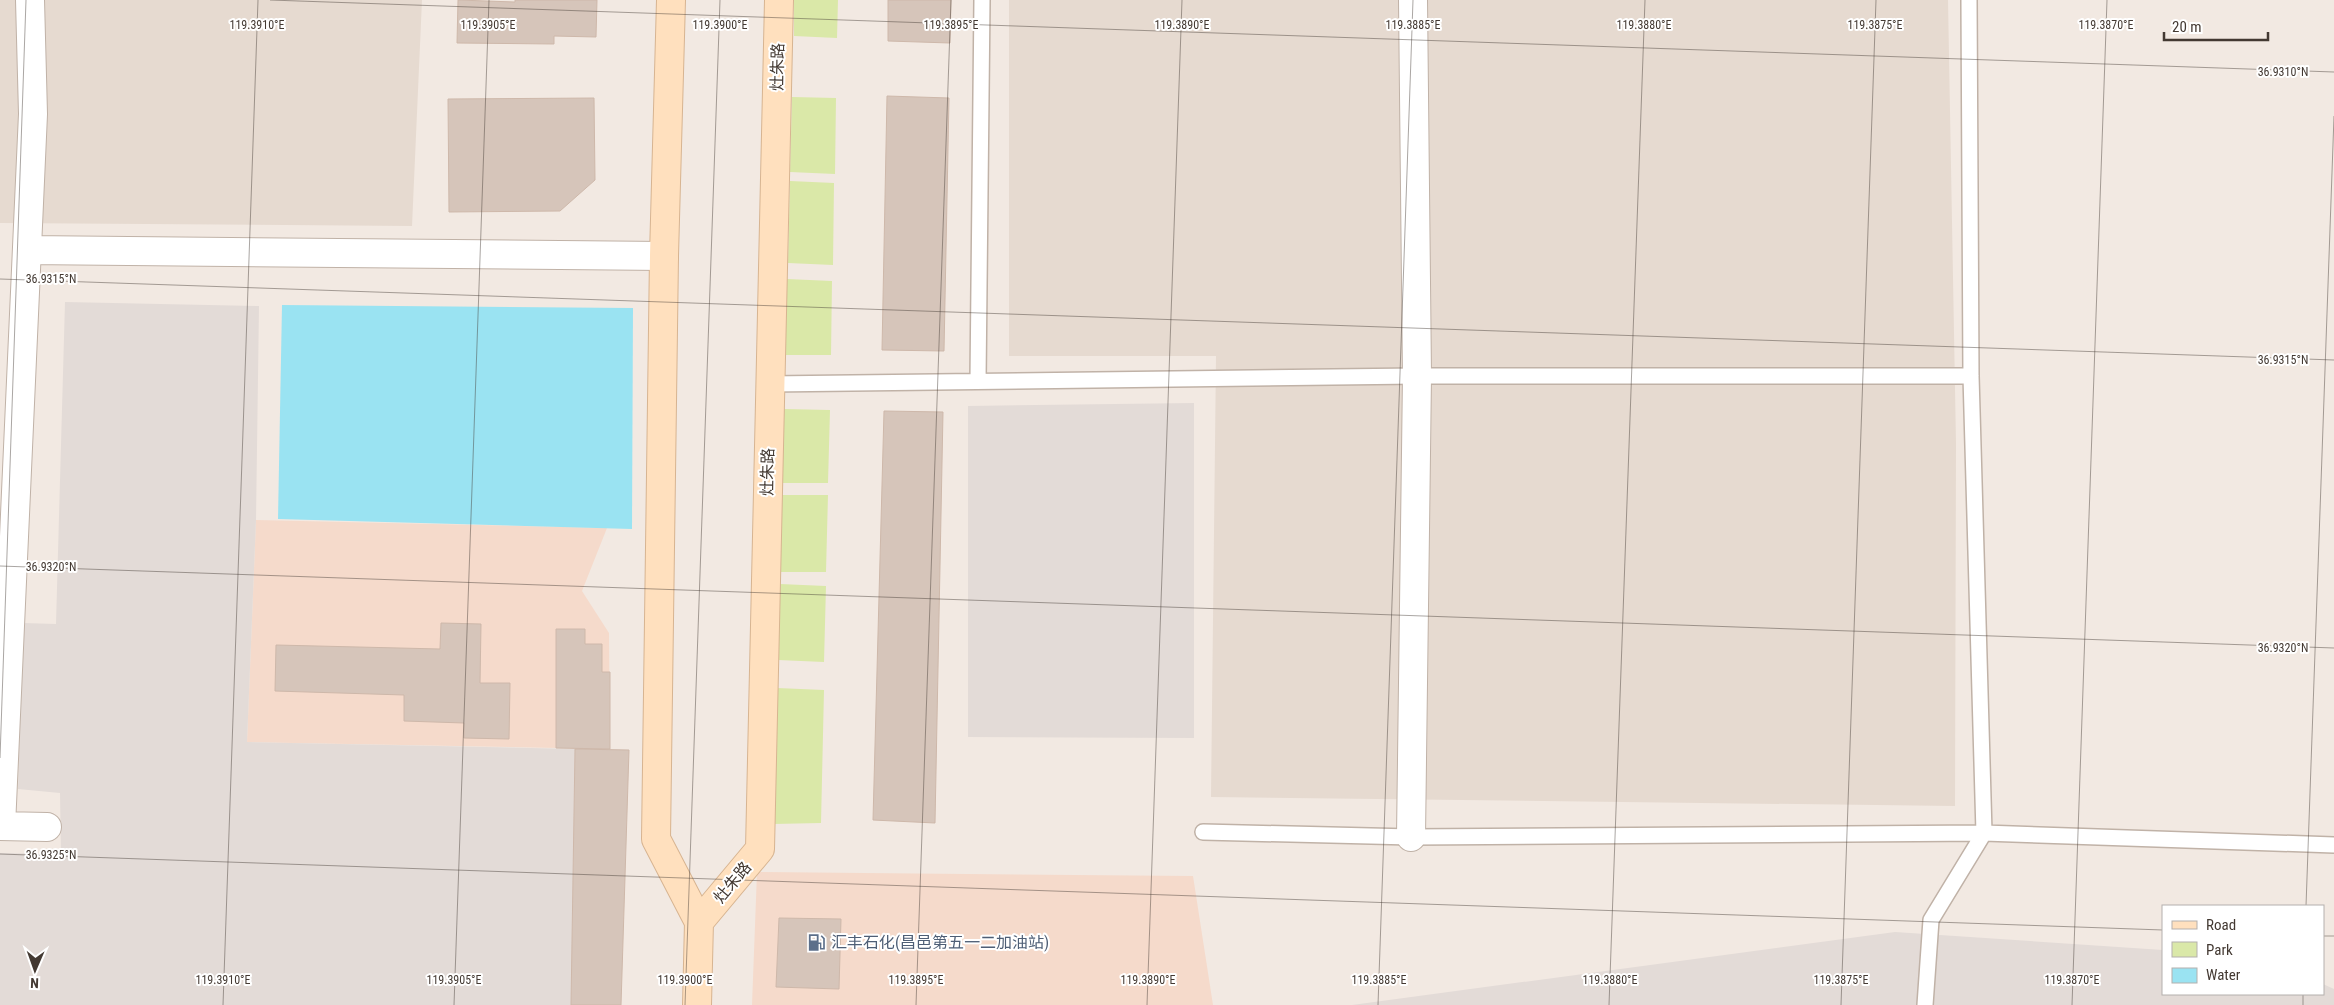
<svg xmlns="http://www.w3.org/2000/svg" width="2334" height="1005" viewBox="0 0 2334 1005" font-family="'Roboto Condensed','Noto Sans SC',sans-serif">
<rect width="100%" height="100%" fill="#f2e9e2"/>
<path fill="#e6dad0" d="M0 0H422L412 226 0 223Z
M1009 0H1948L1956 444 1955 806 1211 797 1216 356H1009Z"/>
<path fill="#f5dacb" d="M256 520 607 528 582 591 609 633 610 749 247 742Z
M757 872 1193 876 1213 1005H752Z"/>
<path fill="#e3dbd7" d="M65 302 259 306 256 520 247 742 575 749 571 1005H0V853L61 854 60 793 18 789 23 623 56 624Z
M1194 403V738L968 737V406Z
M1895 932 2163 950V994H2323V984L2334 989V1005H1352Z"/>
<path fill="#dae8a8" d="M794 0H838L837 38 794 36Z
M792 97 836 98 835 174 790 172Z
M790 181 834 183 833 265 788 263Z
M787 279 832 281 831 355H785Z
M784 409 830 410 828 483H782Z
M782 495H828L826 572H780Z
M780 584 826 586 824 662 778 660Z
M777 688 824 690 821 823 773 824Z"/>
<path fill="#9ae3f2" d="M282 305 633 308 632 529 278 519Z"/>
<path fill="#d6c5ba" stroke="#ceb8aa" d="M458 0 515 2V0H597L596 37 554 36V44L457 43Z
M888 0H951L950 43 888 41Z
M887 96 949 98 944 351 882 350Z
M594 98 595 180 560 211 449 212 448 99Z
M884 411 943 412 935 823 873 820Z
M441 623 481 624 480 683H510L509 739 464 738V723L404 721V695L275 691 276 645 440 649Z
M556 629H585V644H602V672H610V749L556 748Z
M575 749 629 750 621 1005H571Z
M779 918 841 919 839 989 776 987Z"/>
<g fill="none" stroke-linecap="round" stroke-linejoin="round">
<defs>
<path id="lane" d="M978 381 982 0
M769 384 1417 376H1971
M1203 832 1411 837 1984 833 2334 845
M1925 1005 1931 920 1984 833 1971 376 1969 0"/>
<path id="street" d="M27 250 664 256
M0 826 47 827
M1 826 33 114 30 0
M1411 837 1417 376 1413 0"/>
<path id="secondary" d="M671 0 664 256 656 839 699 922 760 849 779 0
M697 1005 699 922"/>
</defs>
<use href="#lane" stroke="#c0b2a7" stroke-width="18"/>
<use href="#street" stroke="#c0b2a7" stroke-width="30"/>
<use href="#secondary" stroke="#d7b491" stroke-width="30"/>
<use href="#lane" stroke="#fff" stroke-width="15"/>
<use href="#street" stroke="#fff" stroke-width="28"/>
<use href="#secondary" stroke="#ffe0be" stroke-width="28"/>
</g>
<path fill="none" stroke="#433932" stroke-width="1" stroke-opacity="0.45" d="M270 0 2334 72M0 279 2334 360M0 566 2334 648M0 758 26 0M0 854 2163 930M2306 906 2334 116M2323 936H2334M223 1005 258 0M454 1005 489 0M685 1005 720 0M916 1005 951 0M1147 1005 1182 0M1378 1005 1413 0M1609 1005 1645 0M1841 1005 1876 0M2072 1005 2107 0M2303 1005V994"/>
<defs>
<symbol id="fuel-bare" viewBox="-9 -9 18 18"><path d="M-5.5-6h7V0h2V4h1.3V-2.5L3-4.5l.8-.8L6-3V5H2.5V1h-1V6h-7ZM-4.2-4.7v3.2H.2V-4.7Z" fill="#5c6f8a" stroke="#fff" stroke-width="2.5" paint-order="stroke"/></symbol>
</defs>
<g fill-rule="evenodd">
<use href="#fuel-bare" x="804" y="930" width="25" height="25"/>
</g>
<g text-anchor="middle" stroke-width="4" stroke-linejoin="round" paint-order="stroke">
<g font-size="16" fill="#433932" stroke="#fff">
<text transform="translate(777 67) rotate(-89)" y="6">灶朱路</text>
<text transform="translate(767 472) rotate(-89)" y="6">灶朱路</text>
<text transform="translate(732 882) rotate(-50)" y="6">灶朱路</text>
</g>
<g font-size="16" fill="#4e5e75" stroke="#fff" text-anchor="start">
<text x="831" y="948">汇丰石化(昌邑第五一二加油站)</text>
</g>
</g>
<g font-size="12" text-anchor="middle" fill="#433932" stroke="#fff" stroke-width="4" stroke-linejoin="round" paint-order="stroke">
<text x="257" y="29">119.3910°E</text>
<text x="488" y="29">119.3905°E</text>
<text x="720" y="29">119.3900°E</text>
<text x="951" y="29">119.3895°E</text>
<text x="1182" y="29">119.3890°E</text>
<text x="1413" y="29">119.3885°E</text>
<text x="1644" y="29">119.3880°E</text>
<text x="1875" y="29">119.3875°E</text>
<text x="2106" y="29">119.3870°E</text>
<text x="2283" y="76">36.9310°N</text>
<text x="51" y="283">36.9315°N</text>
<text x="2283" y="364">36.9315°N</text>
<text x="51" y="571">36.9320°N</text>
<text x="2283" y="652">36.9320°N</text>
<text x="51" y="859">36.9325°N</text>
<text x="223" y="984">119.3910°E</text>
<text x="454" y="984">119.3905°E</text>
<text x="685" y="984">119.3900°E</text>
<text x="916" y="984">119.3895°E</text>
<text x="1148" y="984">119.3890°E</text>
<text x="1379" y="984">119.3885°E</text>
<text x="1610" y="984">119.3880°E</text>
<text x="1841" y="984">119.3875°E</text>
<text x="2072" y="984">119.3870°E</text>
</g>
<rect x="2162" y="905" width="162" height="90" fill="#ffffff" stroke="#b4b0ad"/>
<rect x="2172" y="921" width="25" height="8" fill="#ffe0be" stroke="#b4b0ad"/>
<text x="2206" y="930" font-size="15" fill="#433932">Road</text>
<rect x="2172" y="942" width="25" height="15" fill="#dae8a8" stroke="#b4b0ad"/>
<text x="2206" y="955" font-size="15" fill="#433932">Park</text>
<rect x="2172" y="968" width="25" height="15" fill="#9ae3f2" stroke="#b4b0ad"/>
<text x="2206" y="980" font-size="15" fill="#433932">Water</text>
<g transform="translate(35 970) rotate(182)" stroke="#ffffff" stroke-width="4" paint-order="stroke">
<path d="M0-4L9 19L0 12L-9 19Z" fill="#433932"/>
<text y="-8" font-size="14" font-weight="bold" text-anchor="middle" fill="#433932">N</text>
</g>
<path d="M2164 32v8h104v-8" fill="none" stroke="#433932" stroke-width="2.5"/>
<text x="2172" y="32" font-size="15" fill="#433932" stroke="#ffffff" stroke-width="4" paint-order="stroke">20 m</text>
</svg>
